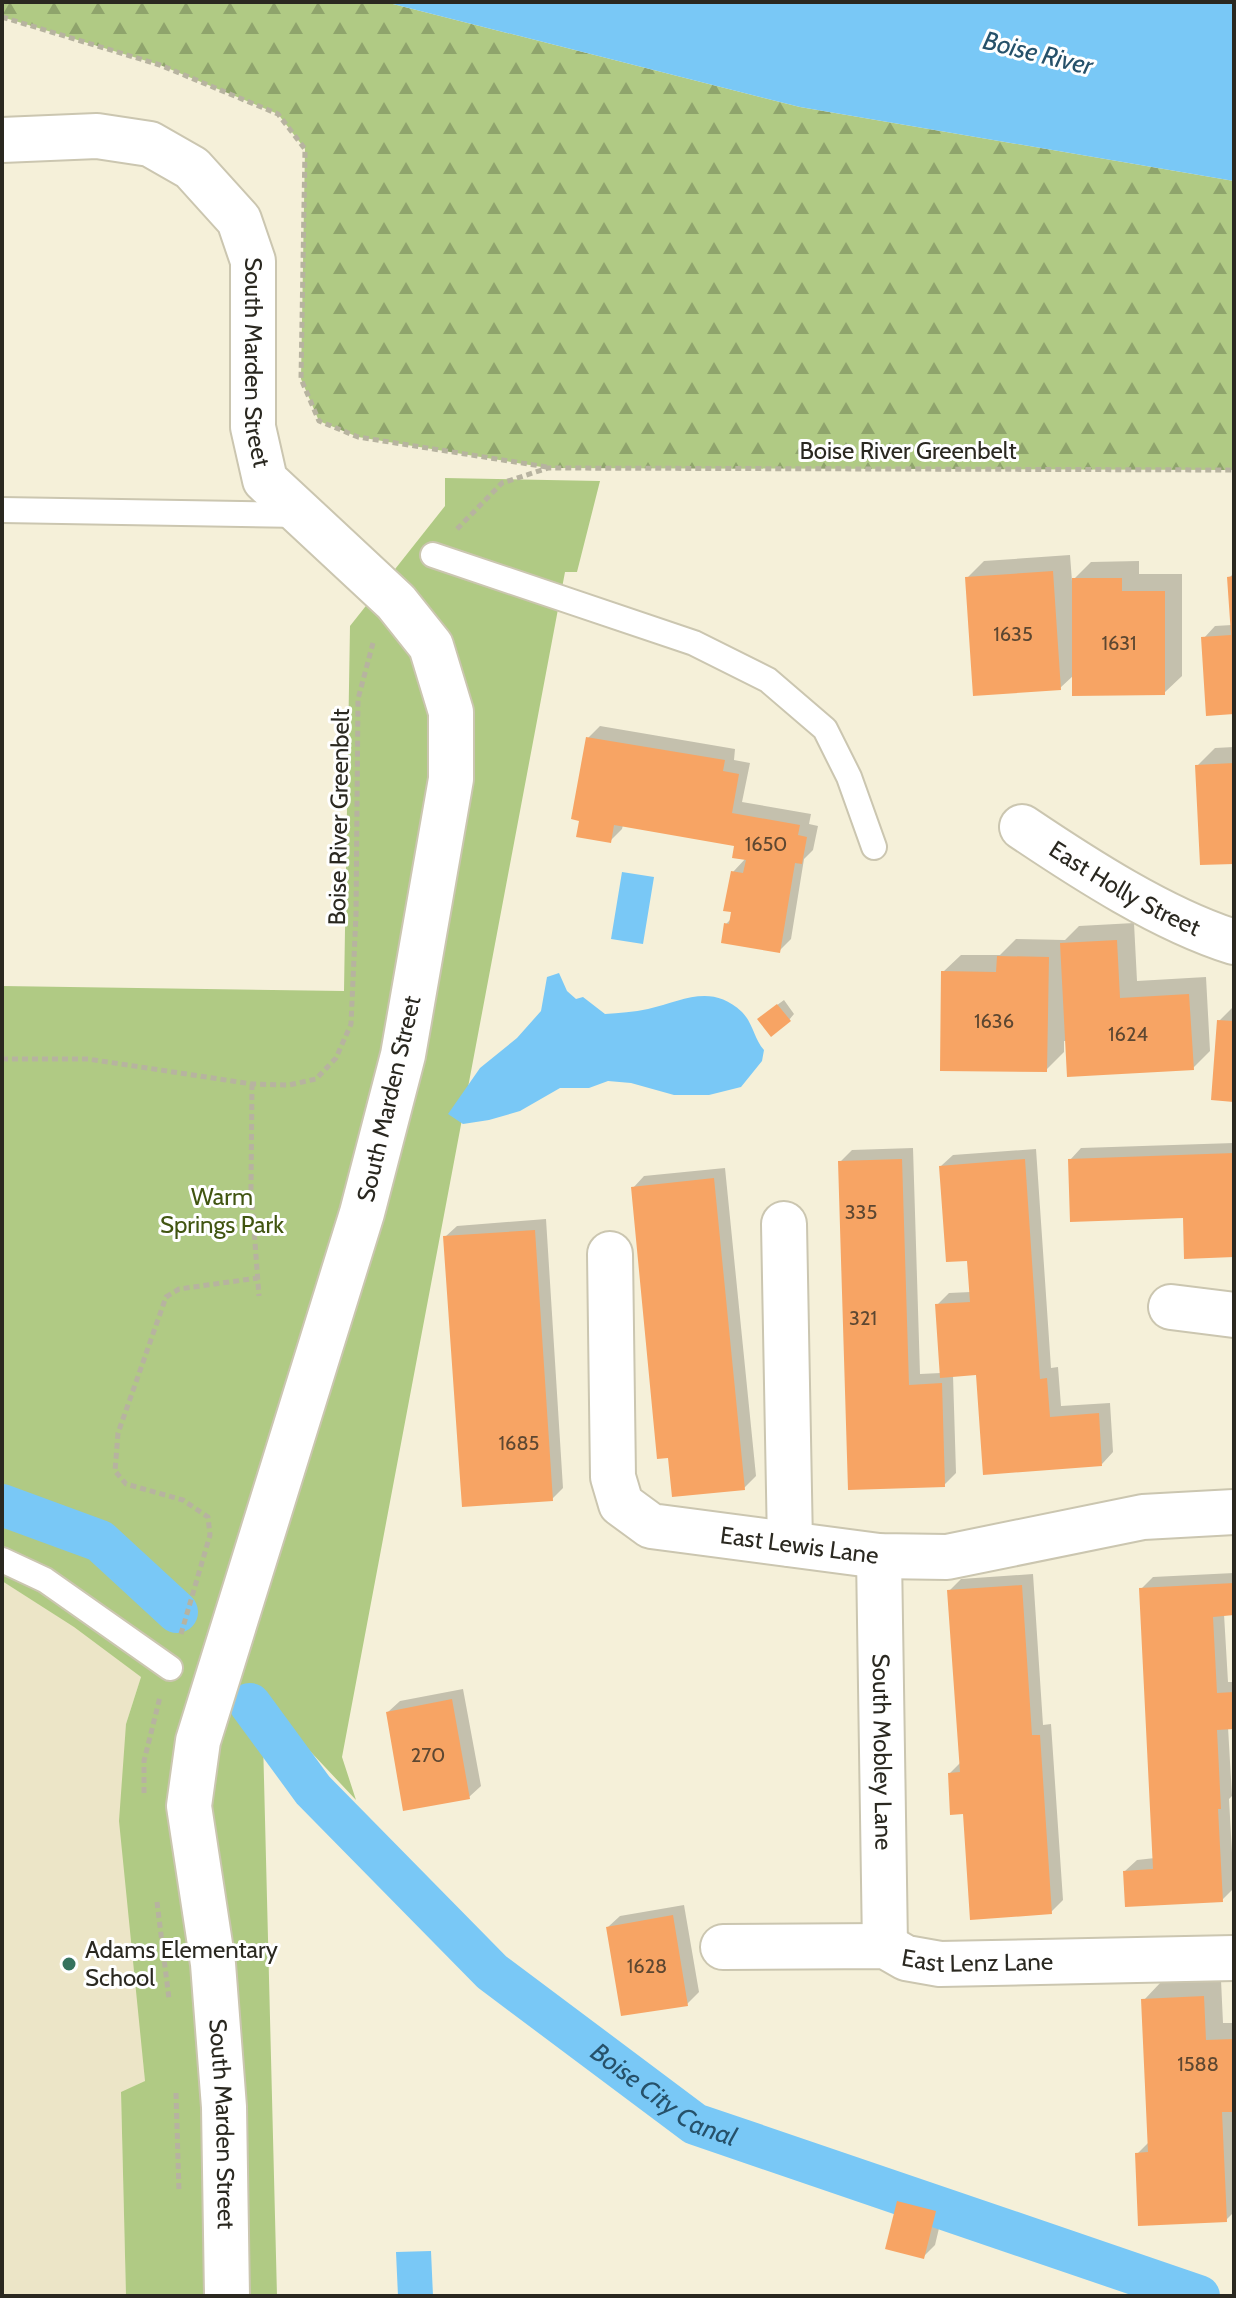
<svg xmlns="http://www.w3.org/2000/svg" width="1236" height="2298" viewBox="0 0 1236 2298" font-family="Cabin,sans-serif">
<defs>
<pattern id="forest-firs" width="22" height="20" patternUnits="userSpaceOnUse" patternTransform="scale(2)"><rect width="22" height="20" fill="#b0ca84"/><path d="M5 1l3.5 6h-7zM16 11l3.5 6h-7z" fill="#8fa46c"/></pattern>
</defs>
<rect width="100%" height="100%" fill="#f5f0d9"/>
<path fill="#ece5c7" d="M2 1581 75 1627 141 1677 126 1724V1846L145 2081 121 2093 126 2296H2Z"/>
<path fill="url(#forest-firs)" d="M2 2H385L800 107 1234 181V470L548 468 358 437 319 421 301 379 305 149 278 114 160 65 2 17Z"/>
<path fill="#b0ca84" d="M445 478 600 481 577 572H565L342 1757 356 1800 262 1700 277 2296H126L121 2092 145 2081 119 1821 126 1724 141 1677 74 1627 2 1581V986L344 991 350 626 445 506Z"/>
<path fill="#79c8f6" d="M385 2H1234V181L800 107Z
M622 872 654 877 643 944 611 939Z
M559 973 567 991 576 999 583 997 605 1014C619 1013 634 1012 648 1009 683 1001 711 983 742 1012 753 1023 754 1039 764 1050L762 1061 741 1087 709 1095H674L631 1083 608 1081 589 1088H560L520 1111 489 1120 463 1124 448 1114 480 1068 517 1038 541 1011 547 977Z
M431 2251 433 2296H398L396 2252Z"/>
<path fill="#0003" d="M1070 555 1072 581 1091 562 1139 561V574H1182V676L1164 693 1074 675 1060 688 967 578 984 561Z
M1234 573V712L1204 638 1215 626 1232 625 1229 578Z
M600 726 735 749 734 760 750 763 742 802 811 814 809 824 818 826 813 850 804 859 791 939 779 951 726 924 732 918 733 872 746 858 736 844 623 825 622 829 610 841 588 738Z
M1234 747V862L1197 766 1215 748Z
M1134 923 1137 981 1206 977 1210 1051 1193 1068 1067 1041H1064V1052L1046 1070 943 972 961 955H1000L1016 939 1065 940 1079 926Z
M784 1000 794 1014 789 1020 765 1014Z
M1234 1006V1100L1219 1021Z
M1234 1143V1255L1184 1216 1070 1160 1081 1148Z
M913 1148 920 1374 941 1373 937 1305 949 1293 971 1292 969 1259 941 1166 953 1155 1036 1149 1051 1368 1058 1367 1061 1406 1110 1403 1113 1452 1102 1464 978 1373 953 1375 956 1473 944 1485 850 1488 840 1162 852 1150Z
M725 1168 756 1476 744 1488 633 1188 644 1176Z
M546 1219 563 1488 552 1499 445 1237 457 1226Z
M1234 1573V1613L1224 1614 1228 1682H1234V1727H1228L1232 1796 1229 1799 1234 1888 1222 1900 1125 1871 1137 1860 1155 1858 1141 1589 1153 1577Z
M1033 1574 1043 1725 1051 1724 1063 1900 1051 1912 965 1812 950 1773 961 1762 949 1591 961 1579Z
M463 1689 481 1786 469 1797 388 1712 400 1701Z
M684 1905 699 1992 687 2004 608 1927 620 1916Z
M1221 1980 1223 2023H1234V2212L1226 2220 1137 2154 1150 2141 1144 2000 1161 1982Z
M910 2190 946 2199 935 2245 923 2257 899 2202Z"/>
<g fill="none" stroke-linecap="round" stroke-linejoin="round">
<g stroke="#79c8f6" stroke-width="42">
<path d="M2 1505 100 1541 177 1612"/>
<path id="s1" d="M250 1704 313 1790 492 1972 695 2124 1199 2296"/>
</g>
</g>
<path fill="#f7a464" d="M1053 571 1061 690 973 696 965 577Z
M1234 576V714L1206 716 1201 637 1231 635 1227 577Z
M1072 578H1122V591H1165V695L1072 696Z
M586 737 725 760 723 771 739 774 732 813 800 825 798 835 807 837 802 864 795 863 780 953 721 943 724 923 729 924 731 912 723 911 731 871 743 873 746 860 732 858 734 846 614 825 611 843 576 837 579 821 571 819Z
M1234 763V864L1200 865 1195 765Z
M1117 940 1120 998 1189 994 1194 1070 1067 1077 1060 943Z
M997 956 1049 957 1047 1072 940 1071 941 971 996 972Z
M777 1004 791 1021 771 1037 757 1019Z
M1217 1020 1234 1021V1102L1211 1100Z
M1234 1153V1257L1184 1259 1183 1218 1070 1222 1068 1159Z
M902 1159 909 1385 942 1383 945 1487 848 1490 838 1161Z
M1025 1159 1040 1379 1047 1378 1050 1417 1099 1413 1102 1466 983 1475 976 1375 940 1378 935 1304 970 1302 967 1261 946 1262 939 1166Z
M714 1178 745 1490 672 1497 668 1458 657 1459 631 1187Z
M535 1230 553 1501 462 1507 443 1236Z
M1234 1583V1615L1213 1617 1217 1693 1234 1692V1729L1217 1730 1221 1809H1218L1223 1902 1125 1907 1123 1871 1153 1869 1139 1588Z
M1022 1585 1032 1735H1040L1052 1914 970 1920 963 1814 950 1815 948 1773 960 1772 947 1590Z
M452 1699 470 1799 403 1811 386 1712Z
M673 1915 688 2006 621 2016 606 1927Z
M1204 1996 1206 2040 1234 2039V2112H1222L1227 2222 1138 2226 1135 2153 1148 2152 1141 1999Z
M897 2201 936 2211 924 2259 885 2249Z"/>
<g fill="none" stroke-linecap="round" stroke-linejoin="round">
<defs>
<path id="service" d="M2 510 301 515
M433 555 694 643 768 680 825 729 849 777 874 847
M2 1560 45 1580 170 1668"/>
<g id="minor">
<path id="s2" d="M2 140 97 136 150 144 192 168 239 220 253 261V427L265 480 396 602 431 646 451 712V779L403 1055 362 1213 198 1741 189 1806 213 1964 224 2107 227 2296"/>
<path id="s3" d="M1022 827C1083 868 1163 920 1234 942"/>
<path d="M784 1224 790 1544"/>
<path id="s4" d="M610 1254 613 1477 621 1504 651 1526 879 1556 947 1557 1143 1517 1234 1512"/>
<path d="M1171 1307 1234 1315"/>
<path id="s5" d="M879 1556 885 1946"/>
<path id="s6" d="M723 1947 885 1946 906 1958 940 1964 1234 1958"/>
</g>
</defs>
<use href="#service" stroke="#cbc6b0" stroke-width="28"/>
<use href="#minor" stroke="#cbc6b0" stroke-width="48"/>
<path stroke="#b7b3a0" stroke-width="5" stroke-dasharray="6 4" stroke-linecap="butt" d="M2 17 160 65 278 114 305 149 301 379 319 421 358 437 547 467
M457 529 502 483 548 468 1234 470
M2 1059H88L252 1084 289 1085 316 1079 336 1058 351 1024 356 914 358 699 373 643
M252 1084 251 1189 259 1296
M181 1634 210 1535 208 1517 183 1500 126 1484 115 1471 118 1433 166 1297 179 1289 258 1278
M144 1793V1761L160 1697
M157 1902 169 1999
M176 2093 179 2191"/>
<use href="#service" stroke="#fff" stroke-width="24"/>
<use href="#minor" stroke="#fff" stroke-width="44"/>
</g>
<circle fill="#35725e" stroke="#fff" stroke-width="3" cx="69" cy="1964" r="8"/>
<g text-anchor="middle" stroke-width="6" stroke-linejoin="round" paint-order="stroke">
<g font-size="20" fill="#5d4731">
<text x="1013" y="641">1635</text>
<text x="1119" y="650">1631</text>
<text x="766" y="851">1650</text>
<text x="994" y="1028">1636</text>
<text x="1128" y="1041">1624</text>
<text x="861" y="1219">335</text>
<text x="863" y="1325">321</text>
<text x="519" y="1450">1685</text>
<text x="428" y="1762">270</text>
<text x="647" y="1973">1628</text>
<text x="1198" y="2071">1588</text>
</g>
<g font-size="24" fill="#2a2820" stroke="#fff">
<text dy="8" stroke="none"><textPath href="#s2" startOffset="412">South Marden Street</textPath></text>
<text x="908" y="459">Boise River Greenbelt</text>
<text transform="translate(339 817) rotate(-89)" y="8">Boise River Greenbelt</text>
<text dy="8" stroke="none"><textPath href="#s3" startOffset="120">East Holly Street</textPath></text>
<text transform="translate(389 1099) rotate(-77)" y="8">South Marden Street</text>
<text dy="8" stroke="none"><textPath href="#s4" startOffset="438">East Lewis Lane</textPath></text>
<text dy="8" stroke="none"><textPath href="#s5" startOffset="196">South Mobley Lane</textPath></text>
<text dy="8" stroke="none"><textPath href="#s6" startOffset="258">East Lenz Lane</textPath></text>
<text dy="8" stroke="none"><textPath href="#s2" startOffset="2284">South Marden Street</textPath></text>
</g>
<g font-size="24" fill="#415511" stroke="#fff">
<text x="222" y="1205">Warm<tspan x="222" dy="28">Springs Park</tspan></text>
</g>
<g font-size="24" fill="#2a2820" stroke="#fff" text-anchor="start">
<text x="85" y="1958">Adams Elementary<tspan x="85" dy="28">School</tspan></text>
</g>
<g font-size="26" font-style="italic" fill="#26516a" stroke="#fff">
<text transform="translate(1038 53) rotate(14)" y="9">Boise River</text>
<text dy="9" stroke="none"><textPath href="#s1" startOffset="574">Boise City Canal</textPath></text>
</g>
</g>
<rect width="1236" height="2298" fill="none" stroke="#2a2820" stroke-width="8"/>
</svg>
